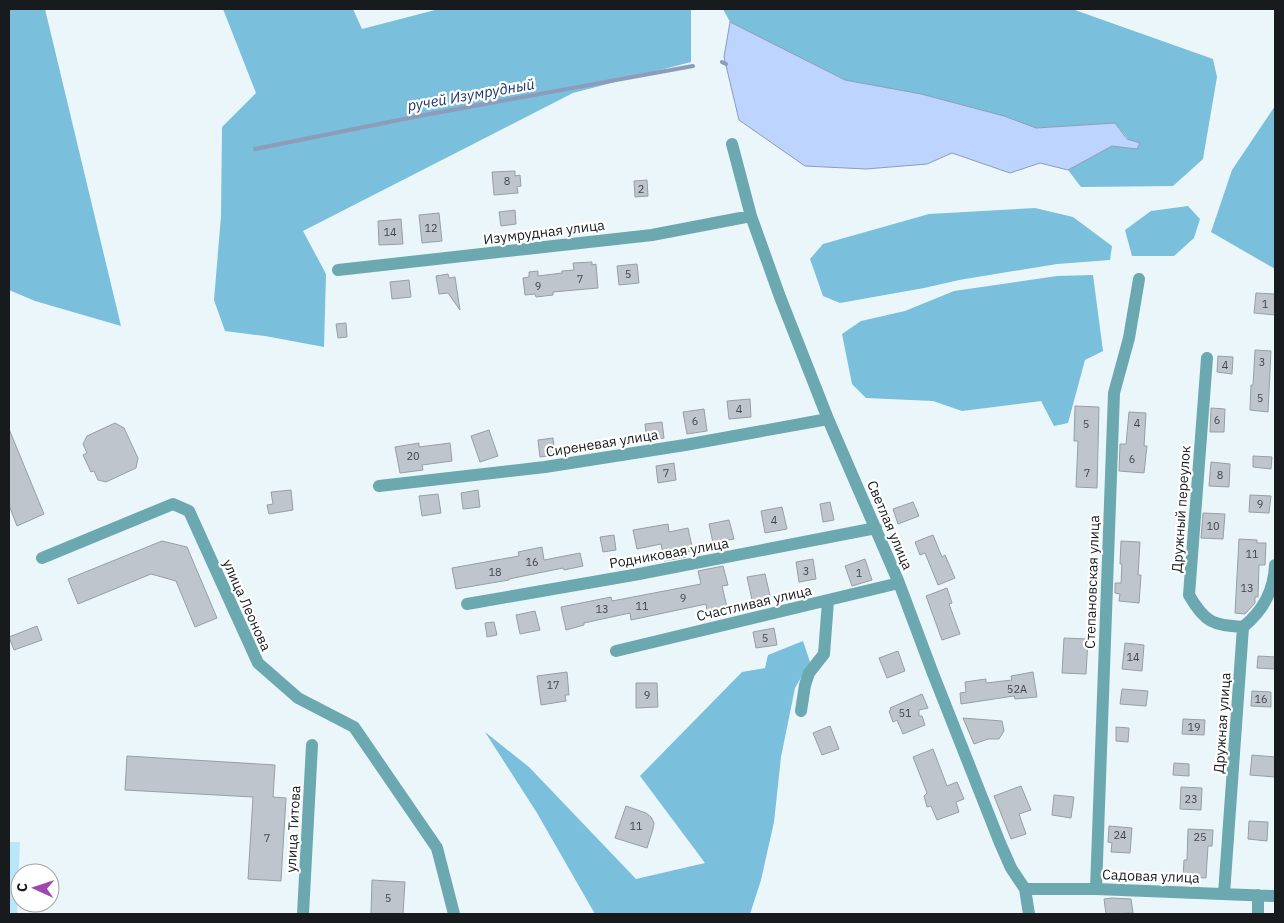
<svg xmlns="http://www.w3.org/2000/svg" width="1284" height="923" viewBox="0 0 1284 923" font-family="'IBM Plex Sans',sans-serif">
<rect width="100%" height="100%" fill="#ebf6fa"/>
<path fill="#b9e7fa" d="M9 842H20L17 914H9Z"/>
<path fill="#7abfdb" d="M9 9H45L121 326 35 301 9 290Z
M223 9H353L362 29 439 9H691V62L573 93 303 231 326 274 324 347 265 336 225 331 214 300 221 216 222 127 256 93Z
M723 9H1072L1213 59 1217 77 1203 159 1173 186 1081 187 1068 170 1112 146 1136 149 1115 123 1036 128 1004 116 921 94 845 80 730 22Z
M1275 106V269L1211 232 1232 170Z
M1188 206 1200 219 1194 238 1174 256H1132L1125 230 1151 211Z
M1035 208 1073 217 1112 246 1110 260 1057 264 959 280 924 288 840 303 823 296 810 259 823 244 929 214Z
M1093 275 1103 351 1085 360 1068 423 1054 426 1041 401 962 411 933 401 866 398 852 384 842 334 861 321 905 311 954 291 1057 276Z
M803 641 810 662 795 688 781 757 774 822 761 880 750 914H595L537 813 485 732 529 767 636 879 705 863 640 776 742 672 765 668 768 655Z"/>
<path fill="#bdd4fe" stroke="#8c9cba" d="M730 22 845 80 921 94 1004 116 1036 128 1115 123 1127 139 1140 143 1137 149 1112 146 1068 170 1040 163 1010 173 952 153 927 164 866 169 805 166 739 120 724 57Z"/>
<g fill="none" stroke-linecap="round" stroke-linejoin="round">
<path stroke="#8c9cba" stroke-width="4" d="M722 62 726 64
M255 149 419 116 693 66"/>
</g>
<path fill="#bec5cc" stroke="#979fa5" d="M515 171V176L520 175 521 186 517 187 518 193 494 195 492 172Z
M647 180 648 196 635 197 634 181Z
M515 210 516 224 501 226 499 212Z
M439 213 442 241 422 243 419 215Z
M401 219 403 244 379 245 378 221Z
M592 262V265L596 264 598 288 553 292V295L536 297 535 294 525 295 523 278 529 277V272L538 271V276L562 273V271L574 270 573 263Z
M637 264 639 283 619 285 617 266Z
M448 274 449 278 455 277 460 310 448 293 439 294 436 276Z
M409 280 411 297 392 299 390 282Z
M1256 293 1275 294V315L1254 313Z
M346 323 347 337 338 338 336 324Z
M1255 350 1271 351 1268 412 1250 410 1251 385H1253Z
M1218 356 1233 357 1232 374 1217 372Z
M750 399 751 417 729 419 727 401Z
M1075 406 1099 407 1097 488 1076 487 1078 441H1074Z
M1211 408 1225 409 1224 432H1210Z
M704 409 707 431 687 434 683 412Z
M1129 412 1146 413 1144 446H1147L1144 473 1119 471 1120 444H1126Z
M662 422 664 438 647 441 645 424Z
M115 423 124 428 138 458 136 468 106 482 98 480 94 471 91 472 83 455 87 453 83 444 87 436Z
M9 429 44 514 17 526 9 505Z
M489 430 498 456 480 462 471 436Z
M553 438 555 455 540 457 538 440Z
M419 443V447L450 443 452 461 422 465 423 470 400 473 395 447Z
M1253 456 1272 457 1271 469 1253 467Z
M1211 462 1230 464 1229 487 1209 486Z
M674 463 676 480 658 483 656 466Z
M291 490 293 510 269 514 267 505 273 504 271 492Z
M478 490 480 507 463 509 461 493Z
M438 494 441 513 422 516 419 496Z
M1250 495 1271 496 1269 513 1249 512Z
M830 502 834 520 823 522 820 504Z
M913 502 919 516 898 524 893 509Z
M782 507 787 529 765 533 761 511Z
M1203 513 1225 514 1223 539 1201 538Z
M729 520 734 539 713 543 709 524Z
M668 524 669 532 688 528 693 551 685 552 686 557 664 561 661 544 637 549 633 530Z
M614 535 616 550 603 552 600 537Z
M933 535 942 557 945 555 955 578 938 585 925 553 920 555 915 542Z
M1239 539 1257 540V543H1266L1265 565H1259L1258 597H1255V603L1245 614 1235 613Z
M162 541 187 547 217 618 195 627 176 581 151 574 78 604 68 579Z
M1121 541 1140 542 1138 575H1141L1139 603 1119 601 1120 594 1115 593V583H1121L1122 564H1120Z
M542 547 544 560 580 553 583 566 564 570 563 568 509 579V580L456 589 452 568 519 556 518 552Z
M813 559 816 579 799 582 796 562Z
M865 559 872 580 852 586 845 566Z
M723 566 728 585 722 586 727 607 707 611 706 604 631 620 630 613 584 623V625L566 630 561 607 611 597 612 601 701 584 698 571Z
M765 574 771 600 753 604 747 577Z
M947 588 952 603 949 604 960 634 942 640 926 596Z
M535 611 540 630 520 634 516 615Z
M494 622 497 635 487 637 485 623Z
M37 626 42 640 14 650 9 637Z
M774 628 777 645 756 648 753 632Z
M1064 638 1088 639 1086 674 1062 673Z
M1125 643 1144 645 1142 671 1122 669Z
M898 651 905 671 887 678 879 658Z
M1258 656 1275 657V669L1257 668Z
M567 672 569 695H565L566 701 541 705 537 676Z
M1033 672 1037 697 1015 699 1014 696 961 704 960 693 966 692 965 682 986 679V683L1012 680 1011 676Z
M636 683H657L658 707 636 708Z
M1122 689 1148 691 1146 706 1120 704Z
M1252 691 1271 692V707L1251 706Z
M922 694 928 708 919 710V716H922L925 725 903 734 897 720 893 722 889 711 891 710 890 708Z
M963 718 1002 721 1004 731 999 739H988L974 744Z
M1183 719 1205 720 1204 735 1182 734Z
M830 726 839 749 822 755 813 733Z
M1116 727 1129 728 1128 742 1116 741Z
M933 749 947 786 957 782 964 799 956 802 959 812 937 820 931 806 927 807 924 796 927 793 913 757Z
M1252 755 1275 757V777L1250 775Z
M127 756 275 765 273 797 286 798 281 881 248 879 253 797 125 790Z
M1174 763 1189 764V776L1173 775Z
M1021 786 1031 810 1019 814 1026 834 1011 839 994 796Z
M1181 787 1202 788 1201 810 1180 809Z
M1054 795 1074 797 1071 818 1052 815Z
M626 806 646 813 651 817 654 823 653 829 647 848 615 838Z
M1249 821 1268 822 1267 841 1248 839Z
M1109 826 1132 828 1130 853 1111 852 1112 843 1108 842Z
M1188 829 1213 830 1212 846H1208L1206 878 1183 877 1184 860H1187Z
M372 880 405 882 403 914H371Z
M1112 898 1131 899 1133 913 1106 914 1104 899Z"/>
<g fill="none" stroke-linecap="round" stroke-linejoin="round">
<path stroke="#6ca8b0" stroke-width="12" d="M732 144 751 216 780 297 828 419 899 583 932 671 1000 843 1011 868 1025 889 1029 914
M338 270 652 235 751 216
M1207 358 1189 595C1205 623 1213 625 1243 627
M379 486 545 467 685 445 828 419
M42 558 173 504 189 511 258 663 298 698 354 727 437 848 454 914
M467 604 639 574 876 528
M616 651 899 583
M801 711 805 685 809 673 824 654 828 601
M1025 889H1096L1275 896
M1096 889 1114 393 1129 338 1139 279
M1224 894 1243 627C1263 611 1274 590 1275 565
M1258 895V914
M303 914 312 745"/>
</g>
<g text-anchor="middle" stroke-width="4.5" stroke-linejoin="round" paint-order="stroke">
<g font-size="11" fill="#424649">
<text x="507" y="185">8</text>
<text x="641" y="193">2</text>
<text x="431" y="232">12</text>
<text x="390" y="236">14</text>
<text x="628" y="278">5</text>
<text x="580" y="283">7</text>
<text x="538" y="290">9</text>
<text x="1265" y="308">1</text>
<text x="1262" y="366">3</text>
<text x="1225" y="369">4</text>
<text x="1260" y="402">5</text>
<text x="739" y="413">4</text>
<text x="1217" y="424">6</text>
<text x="695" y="425">6</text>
<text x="1137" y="427">4</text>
<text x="1086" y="428">5</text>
<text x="413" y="460">20</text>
<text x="1132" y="463">6</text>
<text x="666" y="477">7</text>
<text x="1087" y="477">7</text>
<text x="1220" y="479">8</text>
<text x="1260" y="508">9</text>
<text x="774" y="524">4</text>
<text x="1213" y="530">10</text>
<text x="1252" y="558">11</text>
<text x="532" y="566">16</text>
<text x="806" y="575">3</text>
<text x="495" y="576">18</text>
<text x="859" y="577">1</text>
<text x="1247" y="592">13</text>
<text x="683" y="602">9</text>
<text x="642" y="610">11</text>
<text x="602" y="613">13</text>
<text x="765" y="642">5</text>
<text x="1133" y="661">14</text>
<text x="553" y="689">17</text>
<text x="1017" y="693">52А</text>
<text x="647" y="699">9</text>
<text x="1261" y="703">16</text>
<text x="905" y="717">51</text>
<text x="1194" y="731">19</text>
<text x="1191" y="803">23</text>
<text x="636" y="830">11</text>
<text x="1120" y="839">24</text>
<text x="1200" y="841">25</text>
<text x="267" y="842">7</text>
<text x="388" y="902">5</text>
</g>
<g font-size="14" fill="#181b1d" stroke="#fff">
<text transform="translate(544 232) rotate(-7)" y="5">Изумрудная улица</text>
<text transform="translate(602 443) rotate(-9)" y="5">Сиреневая улица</text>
<text transform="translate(1181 509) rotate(-86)" y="5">Дружный переулок</text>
<text transform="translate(890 525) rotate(67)" y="5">Светлая улица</text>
<text transform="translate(669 553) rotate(-10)" y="5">Родниковая улица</text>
<text transform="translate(1092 582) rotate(-88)" y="5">Степановская улица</text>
<text transform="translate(754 603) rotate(-13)" y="5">Счастливая улица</text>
<text transform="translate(247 605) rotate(66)" y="5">улица Леонова</text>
<text transform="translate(1222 723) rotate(-86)" y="5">Дружная улица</text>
<text transform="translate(293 829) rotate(-87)" y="5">улица Титова</text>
<text transform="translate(1151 876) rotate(2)" y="5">Садовая улица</text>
</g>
<g font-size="15" font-style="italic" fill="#1a3572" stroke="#fff">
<text transform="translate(471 95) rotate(-10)" y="5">ручей Изумрудный</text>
</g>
</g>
<rect width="1284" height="923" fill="none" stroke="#181b1d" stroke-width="20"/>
<g transform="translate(35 888) rotate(273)"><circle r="24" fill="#ffffff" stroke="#a3a4a5"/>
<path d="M0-4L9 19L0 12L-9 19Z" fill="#9e46b2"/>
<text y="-8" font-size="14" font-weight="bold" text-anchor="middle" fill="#181b1d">С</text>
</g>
</svg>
